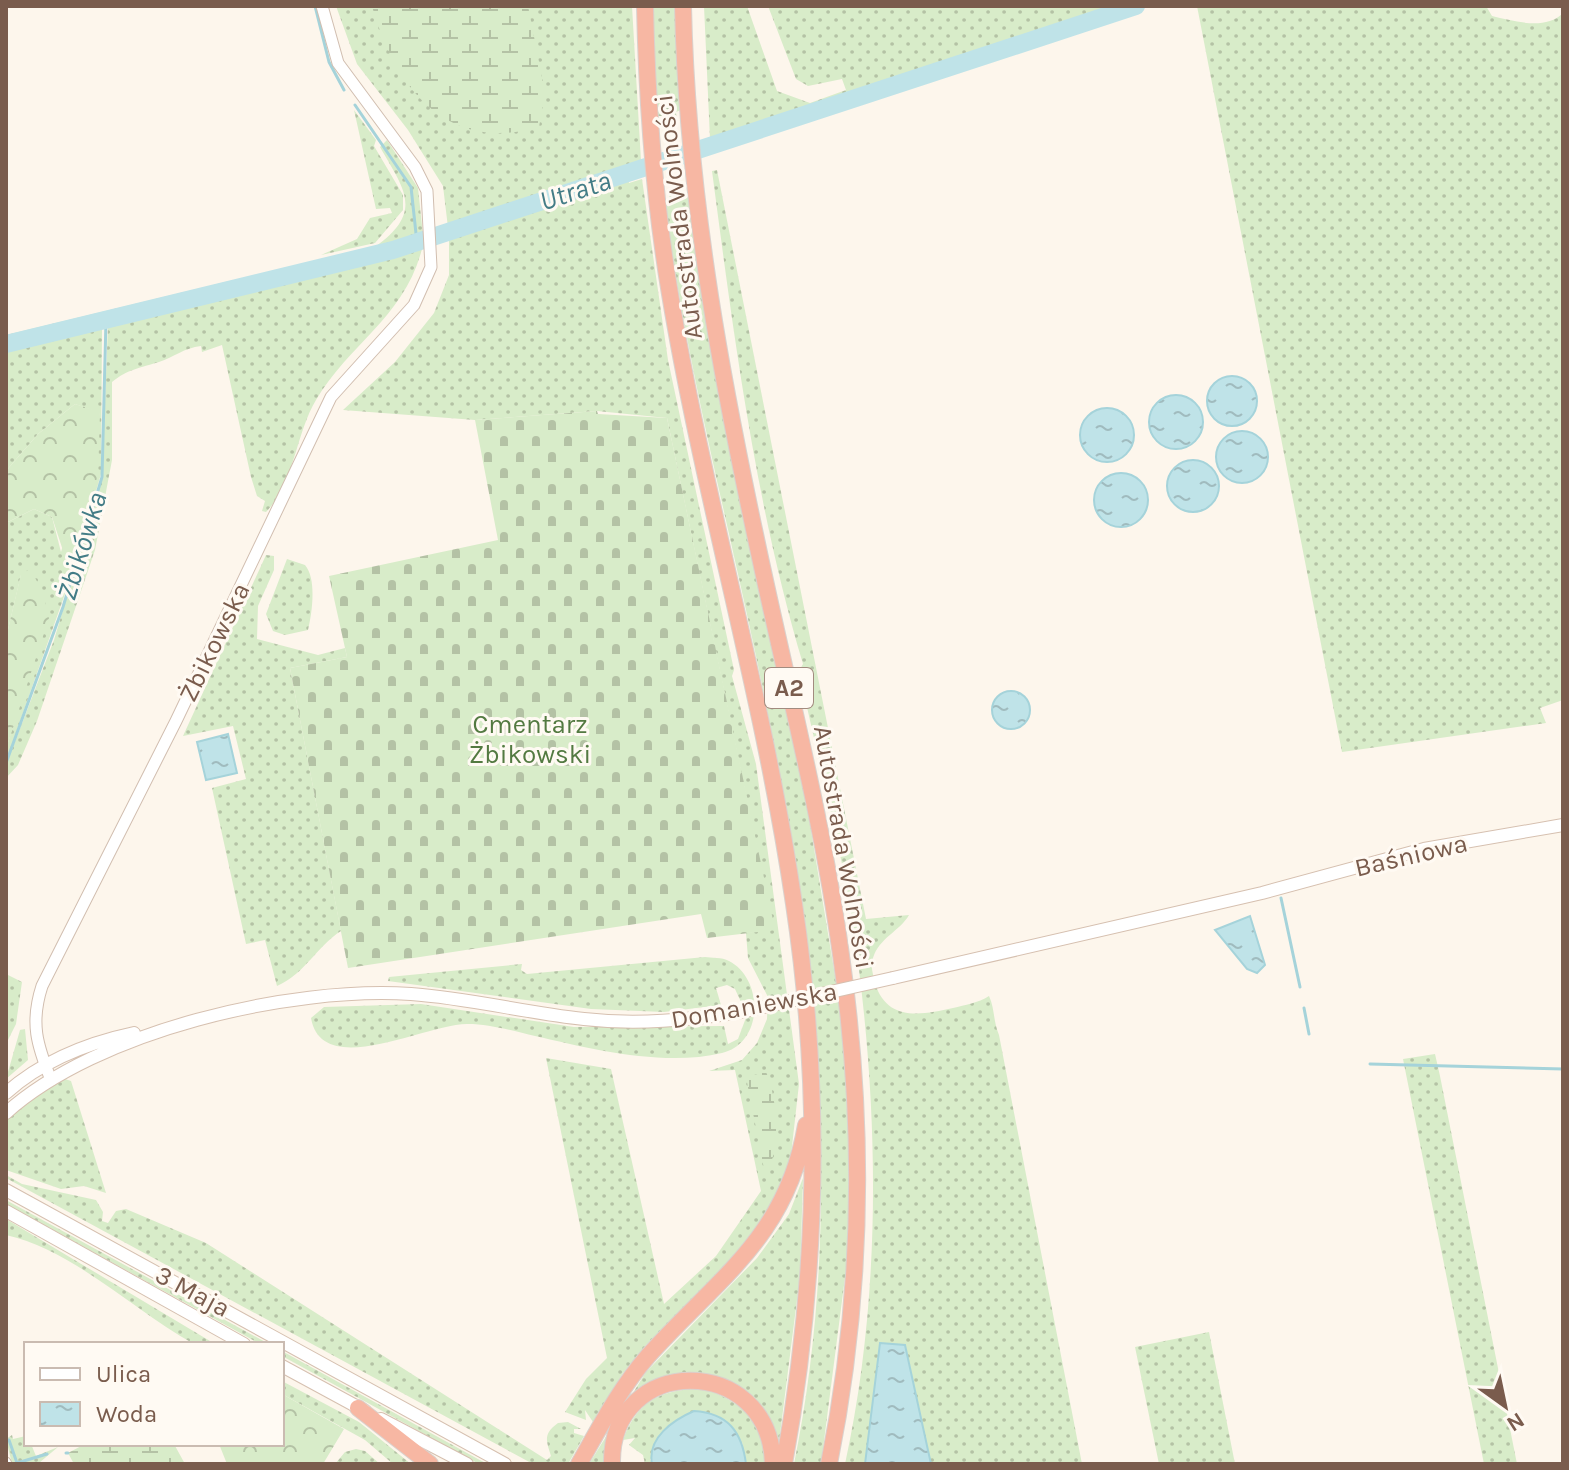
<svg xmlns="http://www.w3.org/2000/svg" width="1569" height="1470" viewBox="0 0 1569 1470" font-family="Karla,sans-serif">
<defs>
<pattern id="grass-dots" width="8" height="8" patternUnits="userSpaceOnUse" patternTransform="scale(2)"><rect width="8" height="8" fill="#d8ecc9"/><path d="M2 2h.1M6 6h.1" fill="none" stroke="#b4c2a5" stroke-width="1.8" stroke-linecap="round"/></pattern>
<pattern id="forest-crowns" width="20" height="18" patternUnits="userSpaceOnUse" patternTransform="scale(2)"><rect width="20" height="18" fill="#d8ecc9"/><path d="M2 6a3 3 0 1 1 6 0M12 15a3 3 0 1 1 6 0" fill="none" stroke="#b4c2a5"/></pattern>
<pattern id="wetland-marsh" width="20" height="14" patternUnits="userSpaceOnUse" patternTransform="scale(2)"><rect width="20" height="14" fill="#d8ecc9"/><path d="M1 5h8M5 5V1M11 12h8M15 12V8" fill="none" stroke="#b4c2a5"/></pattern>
<pattern id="cemetery-stones" width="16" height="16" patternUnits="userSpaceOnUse" patternTransform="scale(2)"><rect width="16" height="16" fill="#d8ecc9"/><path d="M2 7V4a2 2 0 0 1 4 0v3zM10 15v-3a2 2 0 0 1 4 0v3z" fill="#b4c2a5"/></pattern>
<pattern id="water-ripples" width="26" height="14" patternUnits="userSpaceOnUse" patternTransform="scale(2)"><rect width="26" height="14" fill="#bfe3e8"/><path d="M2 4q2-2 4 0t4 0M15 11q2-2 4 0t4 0" fill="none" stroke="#a0bbbe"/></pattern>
</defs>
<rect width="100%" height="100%" fill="#fdf6ec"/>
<path fill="url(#grass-dots)" d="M336 6H632L641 161 626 167 629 183 642 179 668 360 734 670 732 676 756 764 799 1084 790 1164 772 1207 750 1240 646 1345 623 1373 593 1422 585 1410 586 1420 565 1412 586 1379 607 1358 546 1058 611 1069 664 1304 716 1256 761 1191 735 1070 709 1071 742 1060 757 1043 767 1019 768 997 748 958 746 933 774 929 667 418 597 411 475 420 343 410 395 362 434 313 449 275V236L443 186 408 130 357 64Z
M651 6H677L681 110 676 112 677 125 663 128 662 116H657Z
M704 6H747L777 91 810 103 846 90 842 79 808 86 796 79 768 6H1110L849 97 710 139Z
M1197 6H1486L1492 16C1514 21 1545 31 1563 13V700L1540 708 1546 723 1342 752Z
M354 110 376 140 374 146 403 195V210L375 243 321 255 357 239 370 218 392 213 390 208 376 209Z
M387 140 418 188 423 235 355 255 6 340V335L376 246C425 211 403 188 380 147Z
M717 170 866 919 909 915C900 931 879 938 873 958 870 966 873 974 875 983 887 1022 921 1015 953 1008 965 1005 978 1003 989 996 995 1009 993 1021 999 1035L1082 1464H931L907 1352 905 1345 880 1344 865 1464H845C883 1290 879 1101 853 926 840 841 817 755 799 671L803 664C755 503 734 337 712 171Z
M682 187 683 198 690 197 804 788 842 1018 851 1184 847 1262 821 1464H794C849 1194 812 923 756 656 724 505 685 357 665 203L670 202 669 191Z
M423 245C406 317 351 341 316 400 296 433 294 484 266 512L262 511 265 501 257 496 251 477 222 345 202 352 201 346C184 348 174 357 159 362 140 368 128 369 112 382V460L95 550 37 721 18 765 6 778V765L54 640 102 479 108 325 352 266Z
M102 327 101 474 72 574 6 761V749L25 687 21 575 6 638V523L34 509 52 517 61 552 100 413 75 404 38 434 6 471V350Z
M266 555 274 556V570L258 606 257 639 318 655 345 648 347 657 290 668 341 931C316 947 305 974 277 986L265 940 246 944 212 788 246 779 233 726 183 736Z
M287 559 305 565C317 579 312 613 308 630L285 635 273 631 266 614Z
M705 957C711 958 722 957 729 961 764 979 764 1043 722 1053 664 1067 591 1049 535 1036 514 1031 489 1024 468 1024 427 1023 322 1081 311 1018L324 1007 421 1004 574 1027 724 1026 728 1044 738 1039 747 1015 735 989 727 985 716 988 721 1005 664 1012 591 1009 388 981 389 977 522 964 521 970 527 974Z
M6 974 22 982 16 1024 6 1044Z
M25 1029 28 1060 6 1079 20 1030Z
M1435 1054 1440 1076 1517 1464H1484L1403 1059Z
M62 1078 71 1081 106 1193 84 1186 61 1189 6 1170V1119Z
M6 1175 22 1184 96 1200 103 1212 102 1221 108 1223 116 1211 126 1209 206 1243 547 1460 551 1456C546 1440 543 1434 558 1423L568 1422 581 1429H574V1433L584 1436 568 1464H533L6 1178Z
M803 1178 800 1276 779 1442C764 1402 725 1362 677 1376 663 1381 649 1389 636 1396L607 1464H589L646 1372 757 1258 789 1214Z
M6 1200 269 1344H260L6 1204Z
M6 1219 215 1344H194C133 1310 73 1250 6 1235Z
M1209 1332 1235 1464H1159L1135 1347Z
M282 1351 487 1464H479L282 1356Z
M282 1381 359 1422 411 1464H393L365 1440 282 1394Z
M704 1388C743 1404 763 1419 765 1464H746L742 1442 650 1459 652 1464H645L643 1455 629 1445 635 1438 623 1440C638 1398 663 1390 704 1388Z
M12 1435 13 1439 26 1436V1444H31L36 1456 58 1447 39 1463 12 1464 6 1439Z
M356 1449 365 1451 380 1464H335L345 1452Z"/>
<path fill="url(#forest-crowns)" d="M75 404 100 412 98 475 68 566 52 517 34 509 6 523V471L38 434Z
M30 569 43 592 49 618 6 749V638L21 574Z
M282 1394 344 1429 323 1464H227L219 1444H282Z"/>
<path fill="url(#wetland-marsh)" d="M372 6H528L545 93 539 127C446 154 395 87 372 6Z
M766 1072C777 1095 782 1153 765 1174L746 1077Z
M85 1444H174L185 1464H74L68 1453Z"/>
<path fill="url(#cemetery-stones)" d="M597 411 598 414 667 418 775 930 707 938 701 914 348 968 290 668 347 657 329 576 498 540 475 420Z"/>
<path fill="url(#water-ripples)" stroke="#a5d3da" stroke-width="2" d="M1207 401a25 25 0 1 1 50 0a25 25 0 1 1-50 0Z
M1149 422a27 27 0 1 1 54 0a27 27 0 1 1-54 0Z
M1080 435a27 27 0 1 1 54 0a27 27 0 1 1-54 0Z
M1216 457a26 26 0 1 1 52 0a26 26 0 1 1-52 0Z
M1167 486a26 26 0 1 1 52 0a26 26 0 1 1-52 0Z
M1094 500a27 27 0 1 1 54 0a27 27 0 1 1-54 0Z
M992 710a19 19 0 1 1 38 0a19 19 0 1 1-38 0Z
M228 734 237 773 206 780 197 742Z
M1250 916 1265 965 1257 973 1247 969 1215 930Z
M880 1343 905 1345 931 1464H865Z
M694 1411C728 1413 742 1432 746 1464H652C647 1438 673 1420 694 1411Z"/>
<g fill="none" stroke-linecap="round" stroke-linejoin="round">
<path stroke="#a5d3da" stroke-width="3" d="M315 6 329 62 344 90
M355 105 411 187 417 243
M6 763 63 607 102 477 106 320
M1281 898 1300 987
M1304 1008 1309 1034
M1370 1064 1563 1069
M9 1440 17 1463 47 1454
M66 1453H68"/>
<path stroke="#bfe3e8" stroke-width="18" d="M6 344 393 250 1136 6"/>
<defs>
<path id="minor" d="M6 1462 7 1464"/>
<path id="tertiary" d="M51 1080C37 1045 30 1023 42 986L176 721 331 397 414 305 431 267 427 191 415 167 338 63 322 6"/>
<path id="secondary" d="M893 978 1262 893 1424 849 1563 825
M6 1093C42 1061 87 1043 134 1033
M6 1113C97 1031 290 986 411 994 469 998 526 1013 584 1019 637 1025 689 1020 741 1012
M6 1190 505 1464
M6 1211 244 1344
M282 1366 365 1411
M381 1419 467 1464"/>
<path id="motorway" d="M645 6C647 102 654 199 670 294 704 499 764 698 794 904 822 1091 818 1278 784 1464
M683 6C687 202 724 394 766 585 793 708 824 830 841 955 865 1124 863 1296 829 1464
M358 1408 430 1464
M579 1464C600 1427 620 1388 648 1356 718 1278 787 1237 806 1125
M612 1464C610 1353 770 1353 773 1464"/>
</defs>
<use href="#minor" stroke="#d1beb0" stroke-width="11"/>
<use href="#tertiary" stroke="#d1beb0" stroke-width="13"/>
<use href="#secondary" stroke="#d6c0b0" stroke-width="14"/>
<use href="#motorway" stroke="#dad1cd" stroke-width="18"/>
<use href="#minor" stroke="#fff" stroke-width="9"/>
<use href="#tertiary" stroke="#fff" stroke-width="11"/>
<use href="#secondary" stroke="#fff" stroke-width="12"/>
<use href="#motorway" stroke="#f7b7a3" stroke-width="16"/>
<defs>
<path id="secondary-bridge" d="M741 1012 893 978"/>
</defs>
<use href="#secondary-bridge" stroke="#d6c0b0" stroke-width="14" stroke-linecap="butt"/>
<use href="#secondary-bridge" stroke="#fff" stroke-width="12"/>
</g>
<g text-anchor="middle" stroke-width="6" stroke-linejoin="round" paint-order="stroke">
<rect fill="#fffaf3" stroke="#a28b7f" stroke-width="2" x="765" y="668" width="48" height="40" rx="6"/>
<g font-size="24" font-weight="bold" fill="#7a5c4d">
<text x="789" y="696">A2</text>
</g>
<g font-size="26" fill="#7a5c4d" stroke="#fffaf3">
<text transform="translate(678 217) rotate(-97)" y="9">Autostrada Wolności</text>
<text transform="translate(214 642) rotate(-64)" y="9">Żbikowska</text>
<text transform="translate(844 847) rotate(80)" y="9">Autostrada Wolności</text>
<text transform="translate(1411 855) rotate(-13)" y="9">Baśniowa</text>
<text transform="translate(754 1005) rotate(-10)" y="9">Domaniewska</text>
<text transform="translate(193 1291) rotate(28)" y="9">3 Maja</text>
</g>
<g font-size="26" fill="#537a41" stroke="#fffaf3">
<text x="530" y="733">Cmentarz<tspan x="530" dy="30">Żbikowski</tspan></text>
</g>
<g font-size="28" font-style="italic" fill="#437c86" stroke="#fffaf3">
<text transform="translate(575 190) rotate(-18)" y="10">Utrata</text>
<text transform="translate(81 546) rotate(-73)" y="10">Żbikówka</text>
</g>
</g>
<rect width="1569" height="1470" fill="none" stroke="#7a5c4d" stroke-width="16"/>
<rect x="24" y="1342" width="260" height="104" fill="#fffaf3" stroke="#cabbb1" stroke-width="2"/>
<rect x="40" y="1368" width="40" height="12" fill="#ffffff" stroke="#cabbb1" stroke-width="2"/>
<text x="96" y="1382" font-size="24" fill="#7a5c4d">Ulica</text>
<rect x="40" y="1402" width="40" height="24" fill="url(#water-ripples)" stroke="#cabbb1" stroke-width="2"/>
<text x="96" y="1422" font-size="24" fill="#7a5c4d">Woda</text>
<g transform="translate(1505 1406) rotate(147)" stroke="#fffaf3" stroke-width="6" paint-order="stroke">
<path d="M0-6L14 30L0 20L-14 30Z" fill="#7a5c4d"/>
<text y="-12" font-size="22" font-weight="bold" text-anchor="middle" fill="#7a5c4d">N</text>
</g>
</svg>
